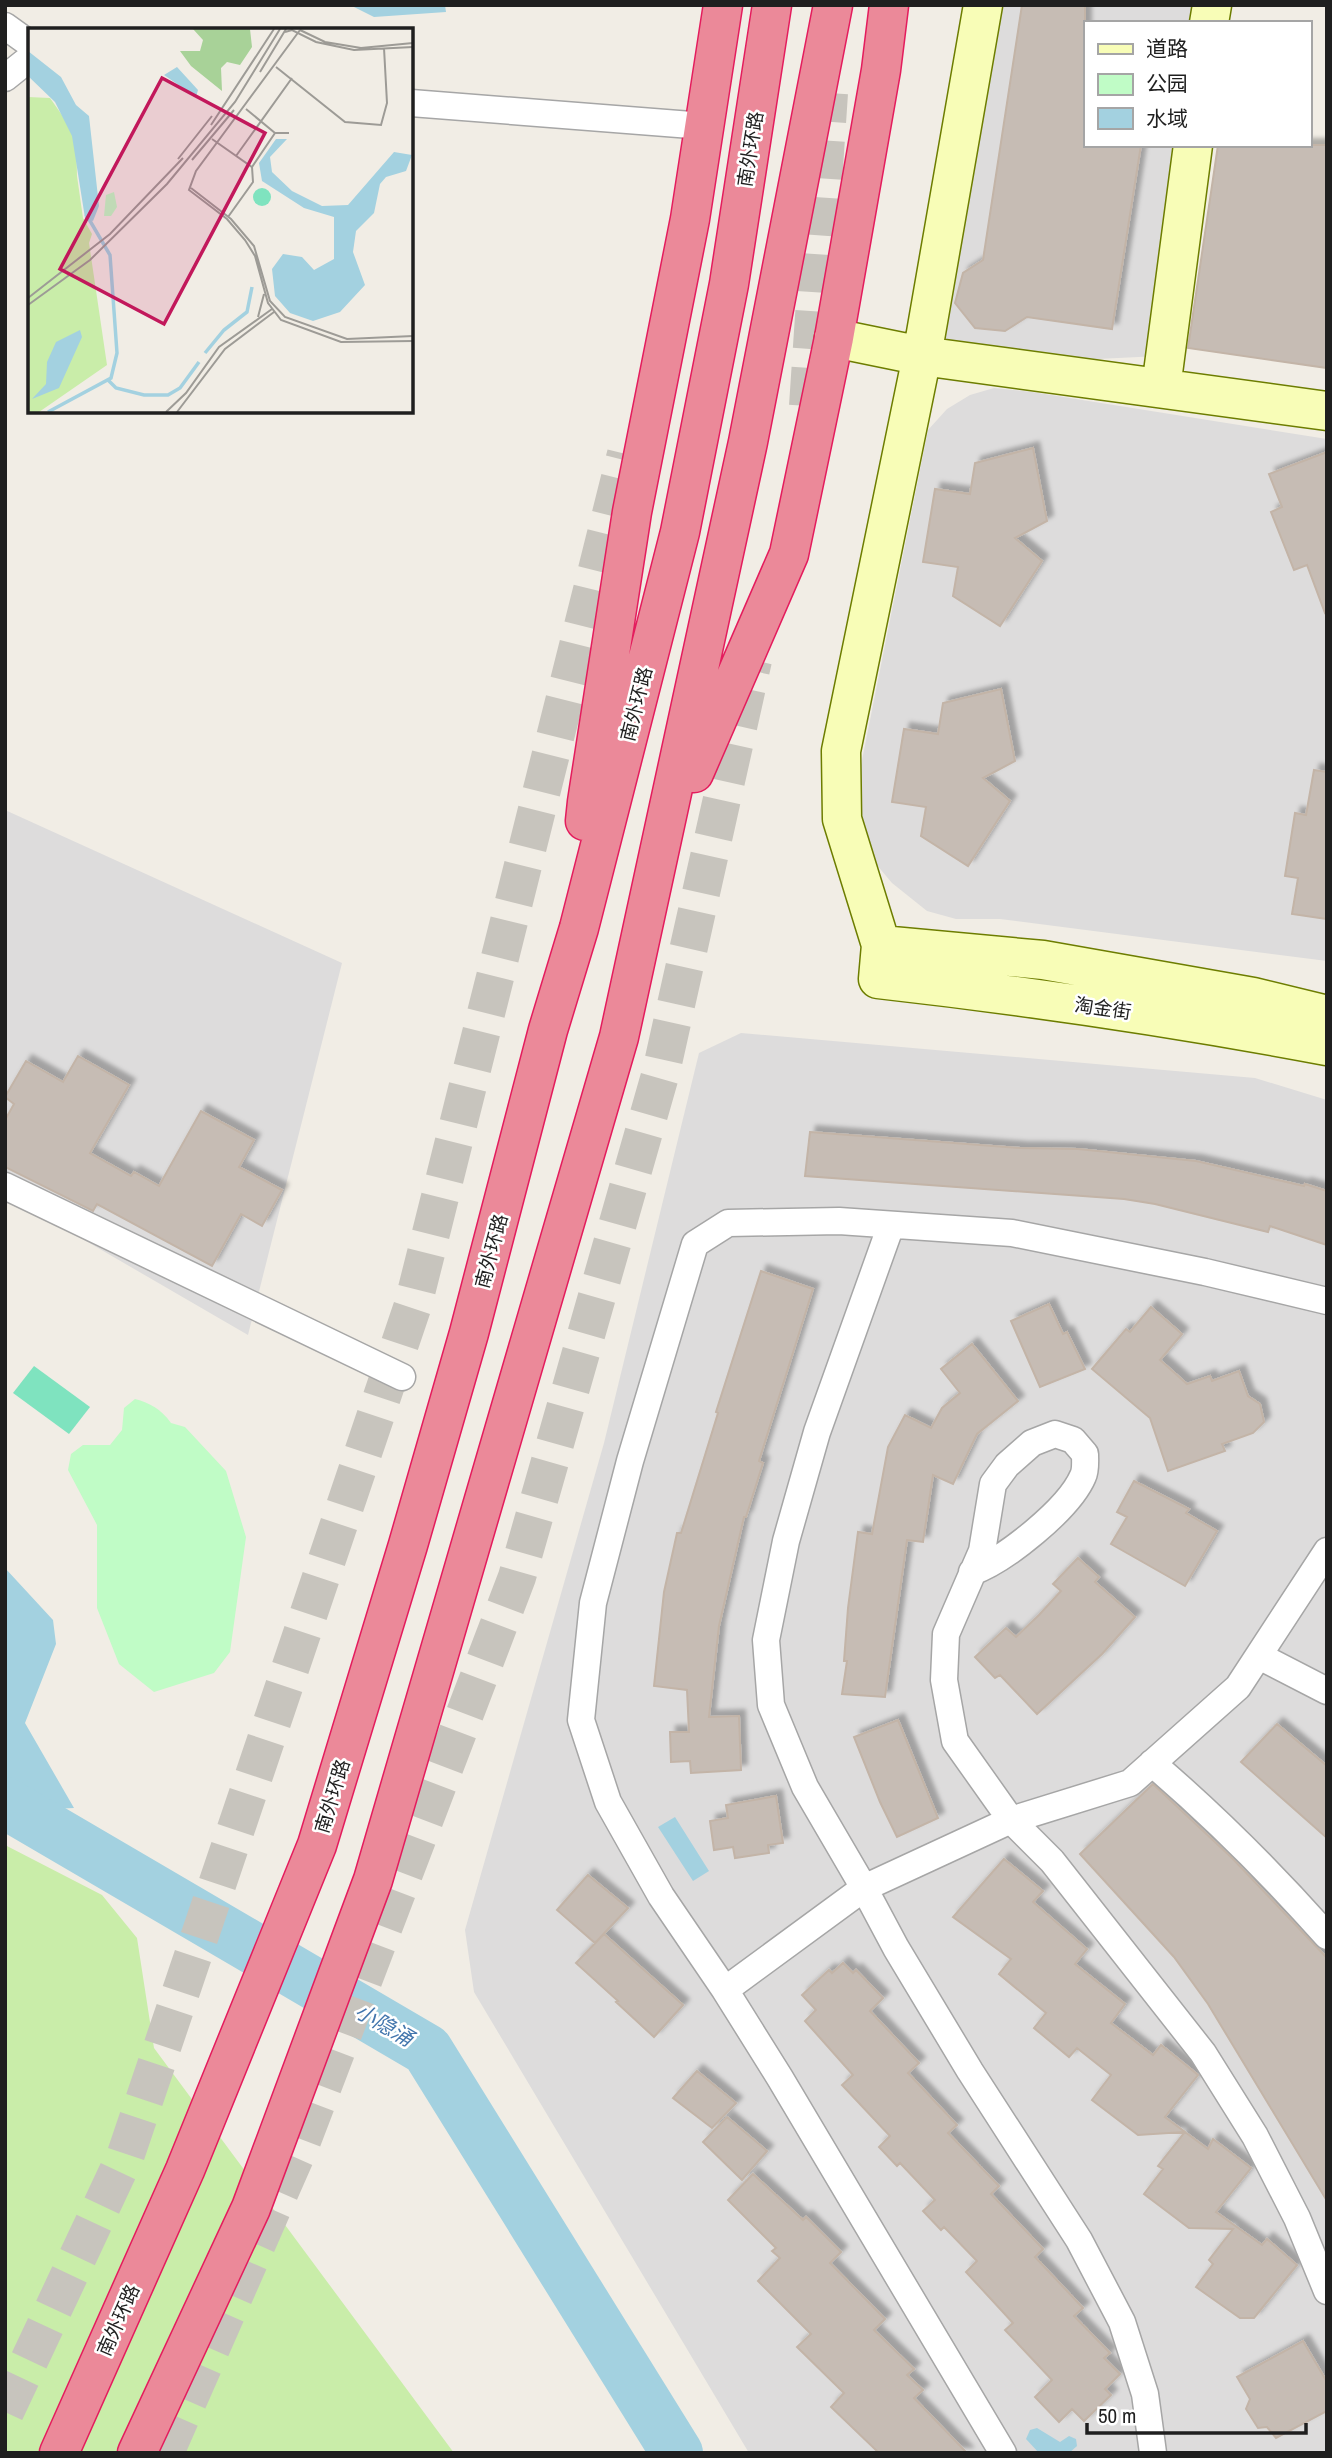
<svg xmlns="http://www.w3.org/2000/svg" width="1332" height="2458" viewBox="0 0 1332 2458" font-family="'Archivo Narrow','Noto Sans SC',sans-serif">
<defs>
<filter id="shadow"><feDropShadow dx="6" dy="-6" stdDeviation="2" flood-color="#0004"/></filter>
</defs>
<rect width="100%" height="100%" fill="#f1ede5"/>
<path fill="#dddcdc" d="M990 5H1206L1204 23H1085V145H1187L1159 356 932 367Z
M994 388 1032 392 1327 439V961L1000 919H956L927 911 892 883 871 858 854 800 928 430 947 409 970 395Z
M5 810 342 963 248 1335 5 1194Z
M741 1033 1255 1078 1327 1100V2453H749L474 1992 465 1930 604 1443 699 1053Z"/>
<path fill="#c9eda9" d="M5 1845 102 1895 137 1938 154 2048 454 2453H5Z"/>
<path fill="#c0fcc6" d="M135 1399C150 1403 161 1409 171 1423L185 1427 226 1471 246 1537 230 1652 214 1673 154 1692 119 1664 97 1608V1525L68 1470 71 1454 83 1445H110L122 1430 124 1408Z"/>
<path fill="#7fe3bf" d="M34 1366 90 1407 69 1434 13 1393Z"/>
<path fill="#a3d1e0" d="M350 5H445L446 12 374 17Z
M5 1568 53 1620 56 1644 25 1723 74 1808 5 1811Z
M675 1817 709 1871 693 1881 658 1827Z
M1037 2428 1060 2442 1069 2436 1076 2439 1077 2446 1069 2453H1039L1026 2439 1030 2430Z"/>
<g fill="none" stroke-linecap="round" stroke-linejoin="round">
<path stroke="#a3d1e0" stroke-width="52" d="M5 1803 427 2050 677 2453"/>
</g>
<path fill="#c6bcb4" stroke="#c3b4a7" stroke-width="2" filter="url(#shadow)" d="M1022 5H1085V145H1141L1112 329 1027 317 1005 331 975 328 955 303 963 273 983 260Z
M1218 145H1327V368L1188 348Z
M1033 448 1047 521 1015 538 1042 561 1000 626 953 596 958 567 923 562 935 489 970 494 975 463Z
M1327 452V612L1325 613 1307 565 1294 570 1271 512 1282 507 1269 474Z
M1001 689 1015 761 983 778 1010 801 968 866 921 836 926 807 892 802 904 729 938 734 943 703Z
M1314 770 1327 772V919L1292 914 1298 878 1285 876 1295 813 1306 815Z
M78 1056 129 1085 90 1153 131 1176 134 1172 159 1186 201 1111 254 1140 239 1167 282 1190 262 1226 241 1214 212 1266 97 1204 93 1211 5 1167V1120L14 1104 5 1097 26 1061 63 1082Z
M810 1132 1020 1148 1078 1149 1196 1161 1304 1186 1305 1184 1327 1191V1245L1270 1226 1268 1232 1155 1204 1124 1199 805 1176Z
M761 1271 813 1289 759 1461 763 1463 746 1517H744L719 1626 709 1717 739 1716 741 1770 691 1773 690 1761 671 1762 670 1732H689L687 1690 654 1686 664 1592 677 1533H681L718 1413 716 1412Z
M1049 1304 1063 1334 1067 1332 1085 1369 1040 1387 1011 1321Z
M1151 1307 1182 1334 1160 1360 1187 1384 1210 1376 1212 1381 1239 1371 1248 1396 1260 1404 1264 1422 1253 1433 1222 1444 1225 1451 1168 1471 1150 1418 1092 1369 1126 1329 1130 1332Z
M972 1344 1018 1401 977 1434 953 1484 933 1475 923 1542 907 1540 885 1697 842 1694 847 1661H844L848 1608 858 1532 872 1534 888 1447 905 1415 931 1428 942 1408 960 1393 941 1369Z
M1134 1481 1189 1509 1186 1513 1217 1531 1185 1586 1111 1544 1127 1517 1117 1512Z
M1078 1558 1099 1577 1095 1582 1135 1617 1102 1654 1037 1714 1000 1675 995 1678 975 1657 1006 1628 1016 1637 1039 1615 1061 1591 1053 1584Z
M898 1720 938 1818 897 1837 880 1802 854 1737Z
M1277 1724 1327 1766V1838L1241 1762Z
M1153 1784 1232 1858 1327 1958V2201L1208 2004 1174 1957 1080 1854Z
M776 1796 783 1843 768 1845 769 1853 735 1858 733 1847 714 1850 710 1821 728 1818 726 1805Z
M1004 1859 1043 1891 1033 1902 1087 1949 1075 1964 1125 2004 1111 2023 1153 2055 1161 2045 1198 2075 1165 2117 1185 2132 1138 2135 1092 2100 1111 2075 1077 2048 1069 2057 1034 2028 1046 2013 999 1974 1011 1959 953 1917Z
M588 1875 628 1908 595 1943 557 1910Z
M604 1934 683 2005 654 2037 616 2002 618 2001 576 1963Z
M843 1963 853 1973 856 1970 883 1998 870 2011 919 2063 908 2073 957 2125 948 2133 999 2186 991 2194 1043 2249 1035 2257 1083 2308 1074 2316 1110 2353 1104 2358 1120 2374 1105 2389 1111 2395 1084 2421 1072 2409 1059 2422 1035 2397 1052 2380 1005 2330 1013 2323 966 2272 977 2261 944 2227 941 2230 923 2211 935 2200 900 2163 897 2166 879 2147 890 2136 842 2085 853 2075 805 2021 816 2010 802 1995 829 1970 832 1973Z
M697 2071 736 2103 712 2128 673 2098Z
M727 2117 767 2151 742 2180 703 2142Z
M1185 2132 1208 2149 1213 2139 1251 2168 1216 2212 1262 2245 1267 2239 1297 2265 1254 2318H1240L1196 2287 1213 2264 1209 2260 1233 2229 1189 2228 1144 2194 1163 2169 1158 2166Z
M753 2174 803 2220 806 2217 841 2252 830 2263 885 2319 874 2330 914 2369 907 2375 923 2390 914 2398 967 2453H879L831 2407 844 2393 797 2347 811 2334 758 2281 780 2258 772 2251 776 2248 728 2200Z
M1303 2341 1327 2382V2411L1276 2438 1267 2427 1258 2428 1246 2409 1250 2399 1237 2377Z"/>
<g fill="none" stroke-linecap="round" stroke-linejoin="round">
<path stroke="#c7c4bd" stroke-width="38" stroke-dasharray="38 19" stroke-linecap="butt" d="M808 406 829 93
M5 2412 126 2154 413 1305 626 454
M165 2453 302 2141 517 1577 661 1072 753 660"/>
<defs>
<path id="street" d="M5 26 30 44
M5 78 30 58
M411 103 704 126
M5 1186 402 1377
M891 1225 817 1432 786 1541 766 1640 771 1705 805 1787 864 1888 896 1948 970 2071 1079 2240 1122 2322 1145 2394 1153 2453
M1327 1301 1205 1272 1012 1233 839 1221 728 1223 695 1244 630 1461 593 1603 581 1720 608 1802 661 1896 725 1990 864 1888 1011 1820 1130 1783 1238 1687 1327 1551
M972 1572C1005 1560 1069 1509 1083 1476 1086 1470 1085 1461 1085 1454L1073 1440 1055 1434 1032 1443 1007 1465 993 1484 982 1551 946 1634 944 1680 955 1741 1011 1820 1052 1861 1203 2053 1255 2136 1297 2218 1327 2291
M1259 1656 1327 1691
M1152 1763C1215 1817 1273 1875 1327 1936
M725 1990 780 2078 1003 2453"/>
<path id="secondary" d="M983 5 922 356 841 751 842 819 881 945 878 979C1029 996 1178 1018 1327 1046
M1209 23 1212 5
M834 338 922 356 1327 411
M1161 388 1193 145
M881 945 1043 960 1253 997 1327 1015"/>
<path id="highway" d="M694 773 789 554 834 338 881 70 889 5
M585 821 587 802 632 512 690 219 723 5
M59 2453 185 2170 317 1845 408 1545 469 1333 548 1030 579 928 680 532 729 284 772 5
M137 2453 251 2208 373 1880 619 1037 748 442 833 5"/>
</defs>
<use href="#street" stroke="#a6a6a6" stroke-width="29"/>
<use href="#secondary" stroke="#6d7d00" stroke-width="41"/>
<use href="#highway" stroke="#e41c5d" stroke-width="41"/>
<use href="#street" stroke="#fff" stroke-width="26"/>
<use href="#secondary" stroke="#f8fdb7" stroke-width="38"/>
<use href="#highway" stroke="#eb8999" stroke-width="38"/>
</g>
<g text-anchor="middle" stroke-width="5" stroke-linejoin="round" paint-order="stroke">
<g font-size="19" fill="#1f1f1f" stroke="#fff">
<text transform="translate(750 149) rotate(-81)" y="7">南外环路</text>
<text transform="translate(636 704) rotate(-76)" y="7">南外环路</text>
<text transform="translate(1103 1008) rotate(8)" y="7">淘金街</text>
<text transform="translate(491 1251) rotate(-75)" y="7">南外环路</text>
<text transform="translate(332 1796) rotate(-73)" y="7">南外环路</text>
<text transform="translate(118 2320) rotate(-66)" y="7">南外环路</text>
</g>
<g font-size="21" font-style="italic" fill="#4376ad" stroke="#fff">
<text transform="translate(384 2025) rotate(30)" y="7">小隐涌</text>
</g>
</g>
<g transform="translate(28 28)">
<rect width="385" height="385" fill="#f1ede5"/>
<path d="M0 69 22 70 48 107 49 148 55 190 64 206 61 215 79 337 11 384H0Z" fill="#c9eda9"/>
<path d="M165 1H222L224 19 212 37 199 34 193 40 194 63 163 38 152 23H172L175 12Z" fill="#a8d298"/>
<path d="M86 164 89 179 83 188H76L78 167Z" fill="#c0fcc6"/>
<path d="M225 169a9 9 0 1 1 18 0a9 9 0 1 1-18 0Z" fill="#7fe3bf"/>
<path d="M0 23 33 49 48 77 61 88 71 178 65 193 57 190 44 108 27 74 0 48ZM149 39 170 62 168 69 136 47ZM248 111H259L242 129 244 144 264 163 294 178 320 177 366 124 384 127 378 143 358 149 352 156 346 185 328 203 325 224 337 257 312 284 285 293 262 285 247 268 244 241 255 226 274 229 286 242 306 231V189L276 180 234 153 231 135ZM52 302 54 309 31 360 4 371 18 356 19 334 28 314Z" fill="#a3d1e0"/>
<path fill="none" stroke="#a3d1e0" stroke-width="3.5" d="M177 325 196 302 219 284 224 259M80 352 88 360 116 367H140L152 360 171 334M20 384 83 350 89 325 82 227 58 186"/>
<path fill="none" stroke="#9d9b96" stroke-width="2" d="M272 2 168 143 161 162 199 191 217 212 227 228 240 275 253 292 313 314 385 313M272 2 297 14 333 20 385 15M257 4 264 2 288 14 326 22 385 19M248 39 317 94 353 97 359 75 356 20M232 44 258 1M218 81 247 105H261M183 97 246 1M184 111 224 139 247 105M208 128 264 50M150 131 184 88M164 132 206 82M163 160 203 191 226 218 242 273 257 289 319 311 385 308M200 189 225 154 224 139M0 270 82 206 155 130M0 277 62 232 139 156 207 74 252 1M230 289 236 266M138 384 158 365 191 319 244 281M149 384 197 321 246 284"/>
<path fill="#c2185b" fill-opacity="0.15" stroke="#c2185b" stroke-width="3.5" d="M134 50 237 105 136 296 32 241Z"/>
<rect width="385" height="385" fill="none" stroke="#1f1f1f" stroke-width="3.5"/>
</g>
<rect width="1332" height="2458" fill="none" stroke="#1f1f1f" stroke-width="14"/>
<rect x="1084" y="21" width="228" height="126" fill="#ffffff" stroke="#a5a5a5" stroke-width="2"/>
<rect x="1098" y="44" width="35" height="10" fill="#f8fdb7" stroke="#a5a5a5" stroke-width="2"/>
<text x="1146" y="56" font-size="21" fill="#1f1f1f">道路</text>
<rect x="1098" y="74" width="35" height="21" fill="#c0fcc6" stroke="#a5a5a5" stroke-width="2"/>
<text x="1146" y="91" font-size="21" fill="#1f1f1f">公园</text>
<rect x="1098" y="108" width="35" height="21" fill="#a3d1e0" stroke="#a5a5a5" stroke-width="2"/>
<text x="1146" y="126" font-size="21" fill="#1f1f1f">水域</text>
<path d="M1087 2423v10h219v-10" fill="none" stroke="#1f1f1f" stroke-width="3.5"/>
<text x="1098" y="2423" font-size="21" fill="#1f1f1f" stroke="#ffffff" stroke-width="5" paint-order="stroke">50 m</text>
</svg>
